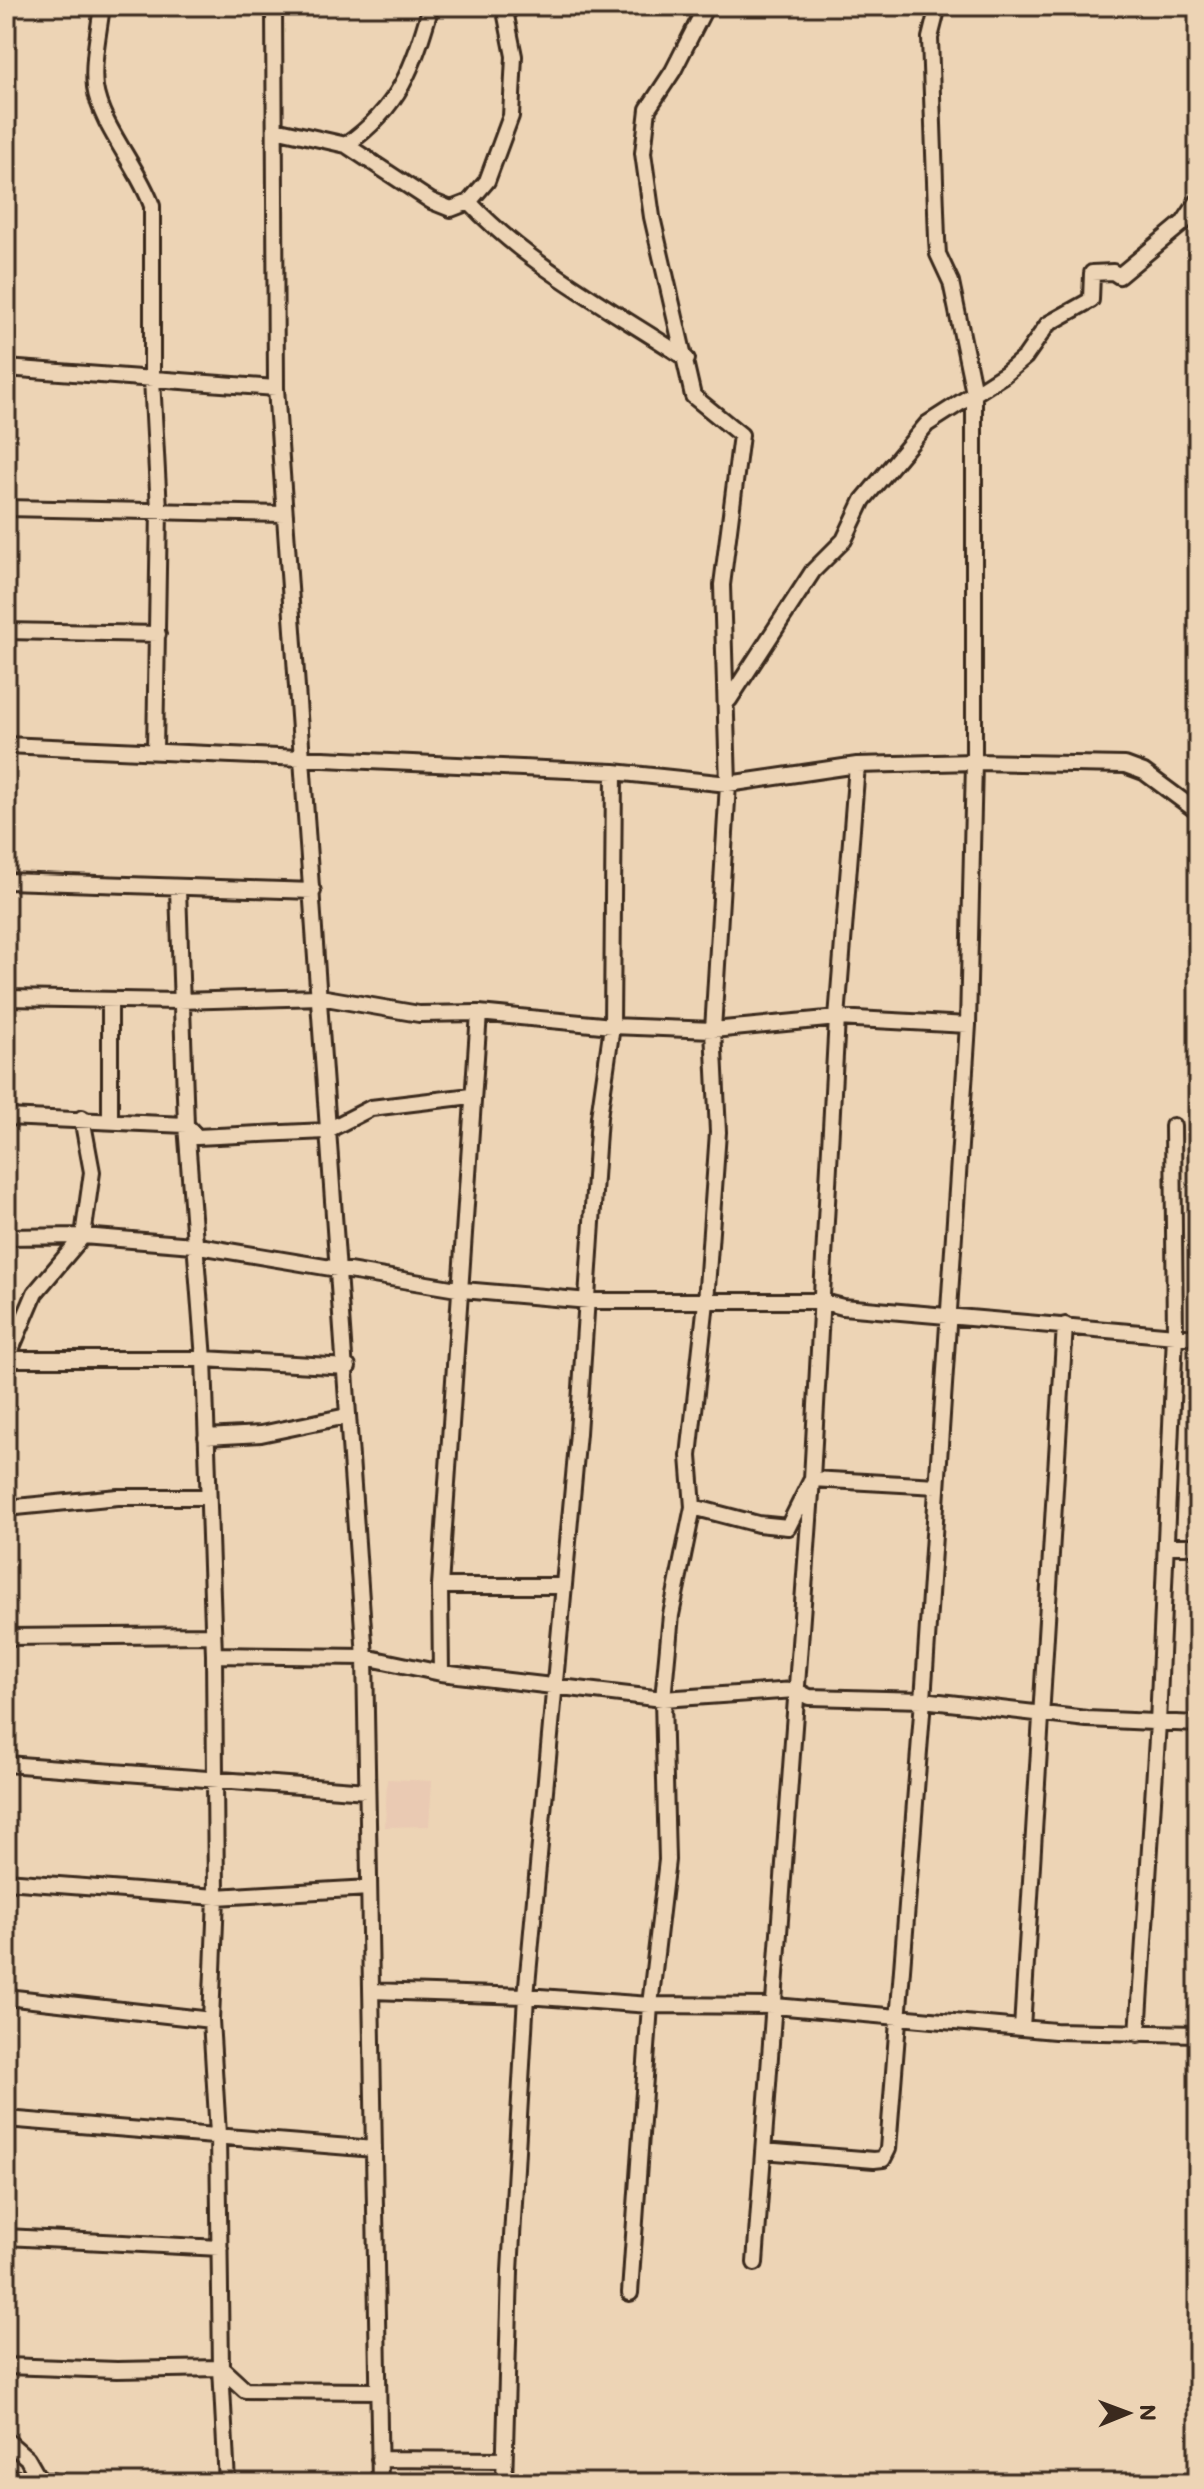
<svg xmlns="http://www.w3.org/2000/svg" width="1204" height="2489" viewBox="0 0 1204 2489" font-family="Mali,sans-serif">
<rect width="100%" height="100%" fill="#edd4b5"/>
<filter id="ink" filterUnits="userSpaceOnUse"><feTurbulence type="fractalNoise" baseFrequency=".0125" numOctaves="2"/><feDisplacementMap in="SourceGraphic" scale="16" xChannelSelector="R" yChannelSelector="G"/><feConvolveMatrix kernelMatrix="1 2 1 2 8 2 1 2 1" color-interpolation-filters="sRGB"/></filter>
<g filter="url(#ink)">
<path fill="#eacab3" d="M387 1779 432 1781 429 1826 385 1827Z"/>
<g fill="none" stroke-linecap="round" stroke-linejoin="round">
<defs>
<path id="minor" d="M102 6C99 31 92 62 95 87 100 125 139 168 152 206V379L159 509 155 751
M274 6 276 388 365 1657 380 2483
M275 129 346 145C400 107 413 68 431 6
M346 145 431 201 451 209 469 202 487 181 511 116 514 56 504 6
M469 202C531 268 612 309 687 359
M6 368 276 388
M6 508 285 514
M6 631 158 634
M729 700 813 571 844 540 863 500 927 424 1005 374 1025 357 1048 324 1091 300 1092 273 1113 272 1119 276 1184 222 1198 201
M6 745 614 772 728 784 857 765 974 762 1125 765 1144 772 1198 812
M6 881 313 891
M178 889 186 1125 204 1359 214 1655 216 1897 211 2020 218 2134 221 2368 227 2483
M6 998 179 1001 320 997 419 1014 479 1013 612 1026 713 1030 837 1018 968 1025
M6 1117 186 1125 197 1137 326 1131 371 1108 471 1096
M110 1119V1001
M6 1237 83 1236 193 1245 463 1290 589 1301H820L843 1307 1198 1338
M6 1359H204L348 1367
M7 1359 35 1293 83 1236 92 1172 82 1118
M206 1437 261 1434 347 1416
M693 1507 758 1524 788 1527 812 1479 937 1486
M6 1508 118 1497H208
M1166 1546H1198
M440 1586H564
M6 1637 213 1635
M214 1655 365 1657 441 1673 663 1699 795 1690 809 1697 923 1700 1087 1719 1198 1724
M441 1673 440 1586 479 1013
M6 1764 367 1791
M6 1881 216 1897 369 1888
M371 1991 526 1996 650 2005 775 2006 1055 2031 1198 2034
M6 1997 211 2020
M1022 2028 1065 1325
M1138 2034 1158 1723 1175 1334 1173 1126
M6 2119 374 2149
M763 2151 874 2160 883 2159 888 2149 923 1700 968 1025 974 762V393L951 282 938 254 937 239 930 38 938 6
M6 2237 220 2248
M755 2263 812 1479 837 1018 857 765
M630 2293 650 2005 667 1860 663 1699 671 1615 693 1507 689 1456 706 1302 718 1132 713 1030 728 784 722 585 741 435 693 396 652 217 643 153 648 109 673 71 706 6
M6 2366 117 2370 221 2368 245 2390 378 2391
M6 2440 27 2458 39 2479 64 2483
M379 2459 504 2460
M6 2479H39
M504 2483 510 2271 526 1996 578 1433 599 1117 612 1026 614 772"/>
</defs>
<use href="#minor" stroke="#3b2a1e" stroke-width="20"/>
<use href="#minor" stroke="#edd4b5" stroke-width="14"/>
</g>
</g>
<rect width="1204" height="2489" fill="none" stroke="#edd4b5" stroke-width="32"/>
<rect x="16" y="16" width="1172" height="2457" fill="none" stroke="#3b2a1e" stroke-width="3" filter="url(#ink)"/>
<g transform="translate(1128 2413) rotate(89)" stroke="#edd4b5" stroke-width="6" paint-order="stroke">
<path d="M0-6L14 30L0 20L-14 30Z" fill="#3b2a1e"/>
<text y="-12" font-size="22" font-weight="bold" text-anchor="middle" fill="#3b2a1e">N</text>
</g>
</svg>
